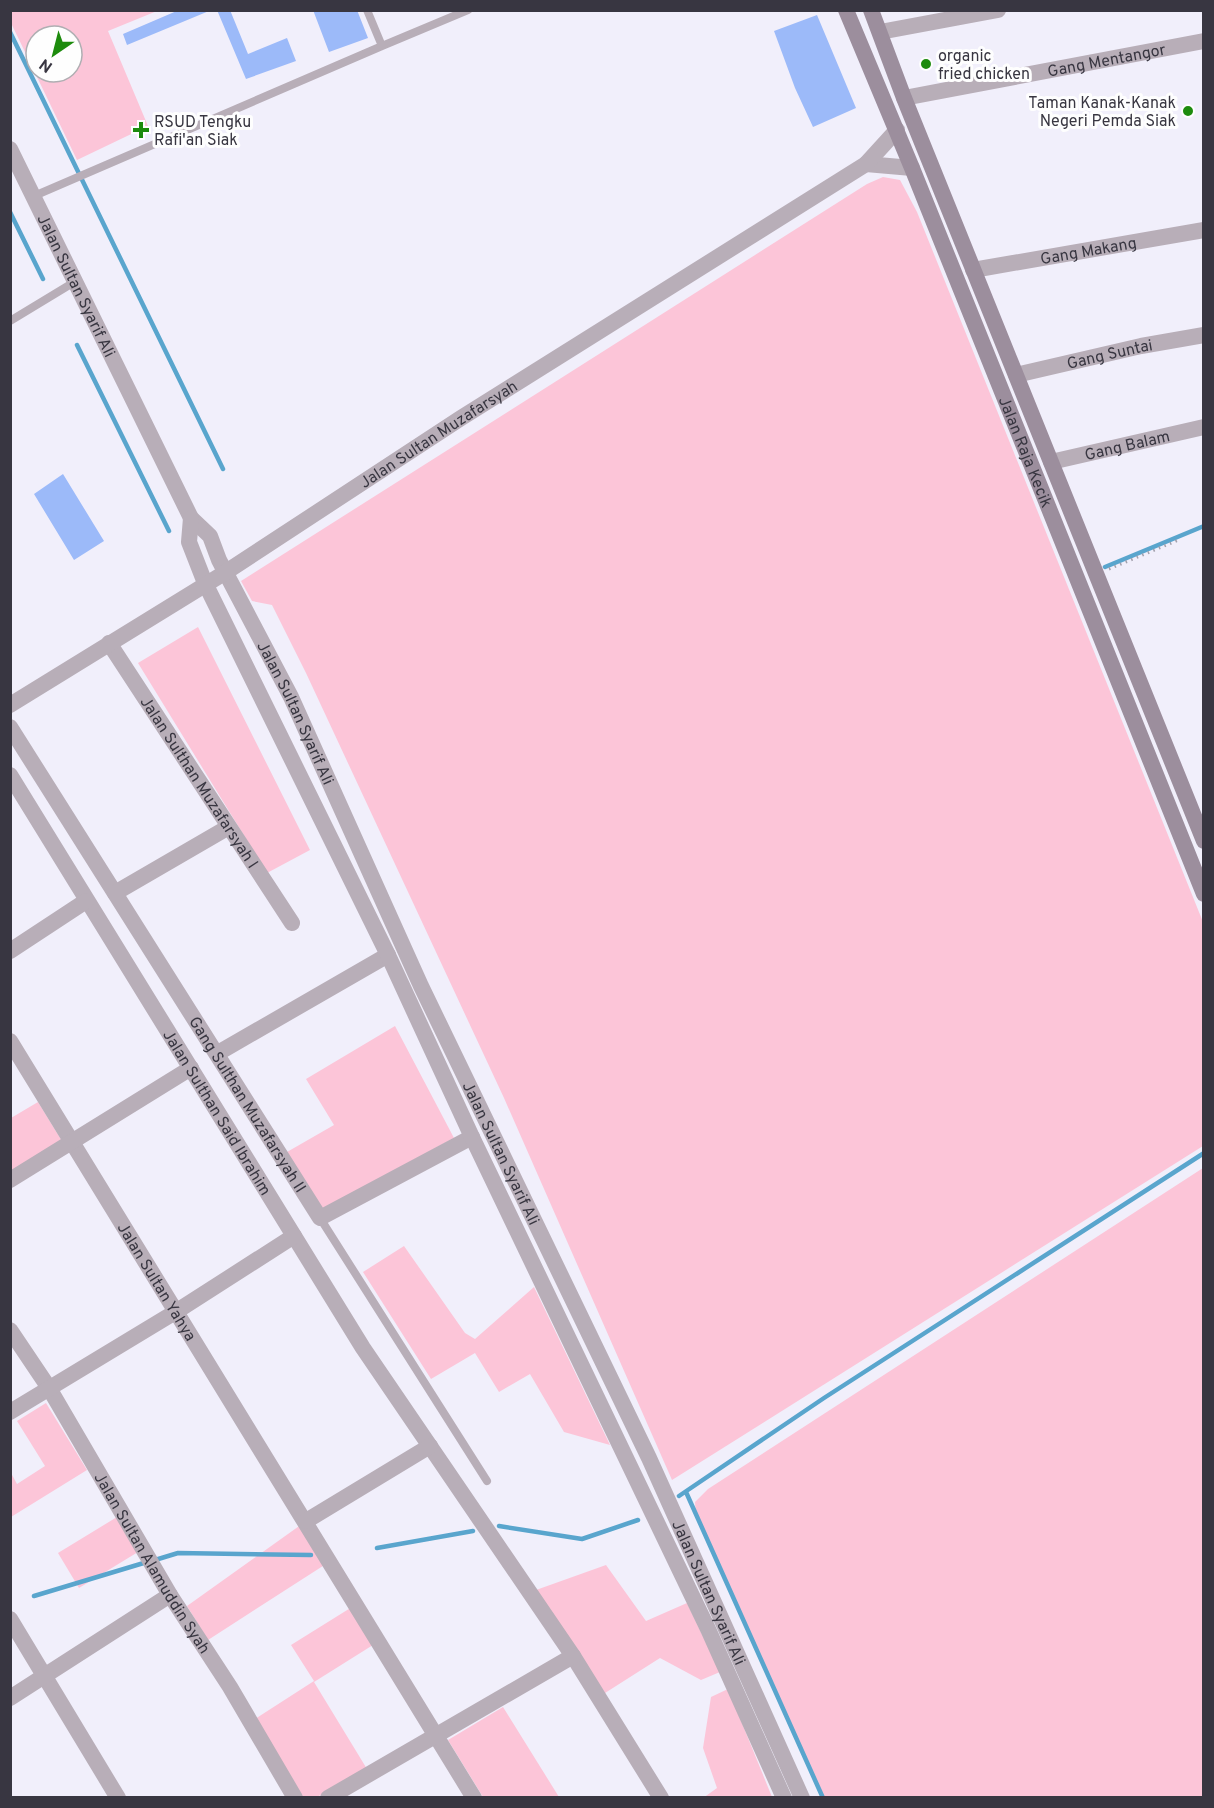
<svg xmlns="http://www.w3.org/2000/svg" width="1214" height="1808" viewBox="0 0 1214 1808" font-family="Overpass,sans-serif">
<rect width="100%" height="100%" fill="#f1effb"/>
<path fill="#fcc5d8" fill-rule="evenodd" d="M11 10 157 11 108 31 148 126 77 160 11 23ZM36 36H72V72H36Z
M883 177 900 180 917 212 1203 922V1146L672 1480 504 1098 306 673 272 605 252 601 241 581 867 184Z
M198 627 310 850 267 873 138 663Z
M395 1026 454 1138 323 1209 287 1152 334 1125 306 1079Z
M38 1102 62 1141 11 1172V1118Z
M1203 1168V1797H821L696 1517 695 1502 708 1489Z
M404 1246 465 1333 475 1339 534 1287 610 1445 564 1432 530 1374 499 1392 475 1353 431 1379 363 1272Z
M46 1403 87 1470 11 1517V1473L17 1484 45 1466 17 1421Z
M117 1517 138 1552 79 1588 58 1553Z
M302 1524 326 1564 208 1640 187 1606Z
M606 1565 646 1621 687 1603 720 1672 701 1680 660 1658 605 1693 536 1590Z
M352 1607 373 1645 314 1682 367 1769 317 1797H303L255 1719 314 1681 291 1645Z
M728 1689 772 1797 703 1798 717 1788 703 1748 711 1697Z
M503 1707 559 1797H483L448 1740Z"/>
<g fill="none" stroke-linecap="round" stroke-linejoin="round">
<path stroke="#59a5cd" stroke-width="4.5" d="M10 32 223 469
M10 212 43 279
M77 345 169 531
M1105 567 1204 526
M686 1492 823 1798
M679 1496 824 1398 1204 1153
M499 1526 582 1539 638 1520
M377 1548 473 1531
M155 1560 178 1553 311 1555
M34 1596 147 1562"/>
</g>
<path fill="#9cbaf9" d="M179 10 209 11 127 45 123 34Z
M217 10H230L248 54 287 38 296 61 246 79Z
M313 10H357L368 38 329 52Z
M817 15 856 108 813 127 795 88 774 31Z
M63 474 104 541 74 560 34 494Z"/>
<g fill="none" stroke-linecap="round" stroke-linejoin="round">
<path stroke="#a2a0ac" stroke-width="3" stroke-dasharray="1.5 4.5" stroke-linecap="butt" d="M1109 569 1181 539"/>
<path stroke="#b8aeb8" stroke-width="8" d="M367 10 382 46 468 10
M34 196 382 46
M10 321 76 281
M320 1218 487 1481"/>
<g stroke="#b8aeb8" stroke-width="16">
<path d="M880 32 998 10"/>
<path id="s1" d="M904 98 1204 41"/>
<path id="s2" d="M973 270 1204 230"/>
<path id="s3" d="M1016 375 1141 346 1204 335"/>
<path id="s4" d="M1051 462 1204 427"/>
<path id="s5" d="M109 643 292 923"/>
<path id="s6" d="M10 727 320 1218 472 1137"/>
<path id="s7" d="M10 775 363 1348 573 1656 661 1798"/>
<path d="M115 893 227 828"/>
<path d="M10 951 86 901"/>
<path id="s8" d="M10 1041 474 1798"/>
<path d="M218 1053 388 955"/>
<path d="M10 1180 191 1068"/>
<path id="s9" d="M10 1330 49 1388 170 1595 230 1687 295 1798"/>
<path d="M10 1412 177 1311 294 1236"/>
<path d="M306 1521 430 1446"/>
<path d="M10 1619 118 1798"/>
<path d="M10 1698 170 1595"/>
<path d="M328 1798 573 1656"/>
</g>
<g stroke="#b8aeb8" stroke-width="16">
<path id="s10" d="M10 149 191 518 210 536 219 560 291 697 421 986 649 1458 802 1798"/>
<path d="M866 164 912 168"/>
<path d="M191 518 189 542 205 583 388 955 472 1137 708 1629 784 1798"/>
<path id="s11" d="M10 705 226 572 461 418 866 164 897 130"/>
</g>
<g stroke="#9c8e9d" stroke-width="16">
<path id="s12" d="M846 10 912 168 1204 894"/>
<path d="M871 10 904 98 1204 841"/>
</g>
</g>
<g fill="#1d8b0d" stroke="#fefefe" stroke-width="2">
<circle cx="926" cy="64" r="6"/>
<circle cx="1188" cy="111" r="6"/>
<path d="M138 121h6v6h6v6h-6v6h-6v-6h-6v-6h6z"/>
</g>
<g text-anchor="middle" stroke-width="6" stroke-linejoin="round" paint-order="stroke">
<g font-size="16" fill="#383641" stroke="#fefefe" text-anchor="start">
<text x="938" y="61">organic<tspan x="938" dy="18">fried chicken</tspan></text>
<text x="1176" y="108" text-anchor="end">Taman Kanak-Kanak<tspan x="1176" dy="18">Negeri Pemda Siak</tspan></text>
<text x="154" y="127">RSUD Tengku<tspan x="154" dy="18">Rafi'an Siak</tspan></text>
</g>
<g font-size="16" fill="#383641" stroke="#fefefe">
<text dy="6" stroke="none"><textPath href="#s1" startOffset="206">Gang Mentangor</textPath></text>
<text dy="6" stroke="none"><textPath href="#s2" startOffset="117">Gang Makang</textPath></text>
<text dy="6" stroke="none"><textPath href="#s10" startOffset="152">Jalan Sultan Syarif Ali</textPath></text>
<text dy="6" stroke="none"><textPath href="#s3" startOffset="96">Gang Suntai</textPath></text>
<text dy="6" stroke="none"><textPath href="#s11" startOffset="507">Jalan Sultan Muzafarsyah</textPath></text>
<text dy="6" stroke="none"><textPath href="#s4" startOffset="78">Gang Balam</textPath></text>
<text dy="6" stroke="none"><textPath href="#s12" startOffset="477">Jalan Raja Kecik</textPath></text>
<text dy="6" stroke="none"><textPath href="#s10" startOffset="634">Jalan Sultan Syarif Ali</textPath></text>
<text dy="6" stroke="none"><textPath href="#s5" startOffset="166">Jalan Sulthan Muzafarsyah I</textPath></text>
<text dy="6" stroke="none"><textPath href="#s6" startOffset="446">Gang Sulthan Muzafarsyah II</textPath></text>
<text dy="6" stroke="none"><textPath href="#s7" startOffset="396">Jalan Sulthan Said Ibrahim</textPath></text>
<text dy="6" stroke="none"><textPath href="#s10" startOffset="1120">Jalan Sultan Syarif Ali</textPath></text>
<text dy="6" stroke="none"><textPath href="#s8" startOffset="282">Jalan Sultan Yahya</textPath></text>
<text dy="6" stroke="none"><textPath href="#s9" startOffset="273">Jalan Sultan Alamuddin Syah</textPath></text>
<text dy="6" stroke="none"><textPath href="#s10" startOffset="1606">Jalan Sultan Syarif Ali</textPath></text>
</g>
</g>
<rect width="1214" height="1808" fill="none" stroke="#383641" stroke-width="24"/>
<g transform="translate(54 54) rotate(215)"><circle r="28" fill="#fefefe" stroke="#afaeb2" stroke-width="1.5"/>
<path d="M0-4.5L10 22L0 15L-10 22Z" fill="#1d8b0d"/>
<text y="-9" font-size="16" font-weight="bold" text-anchor="middle" fill="#383641">N</text>
</g>
</svg>
